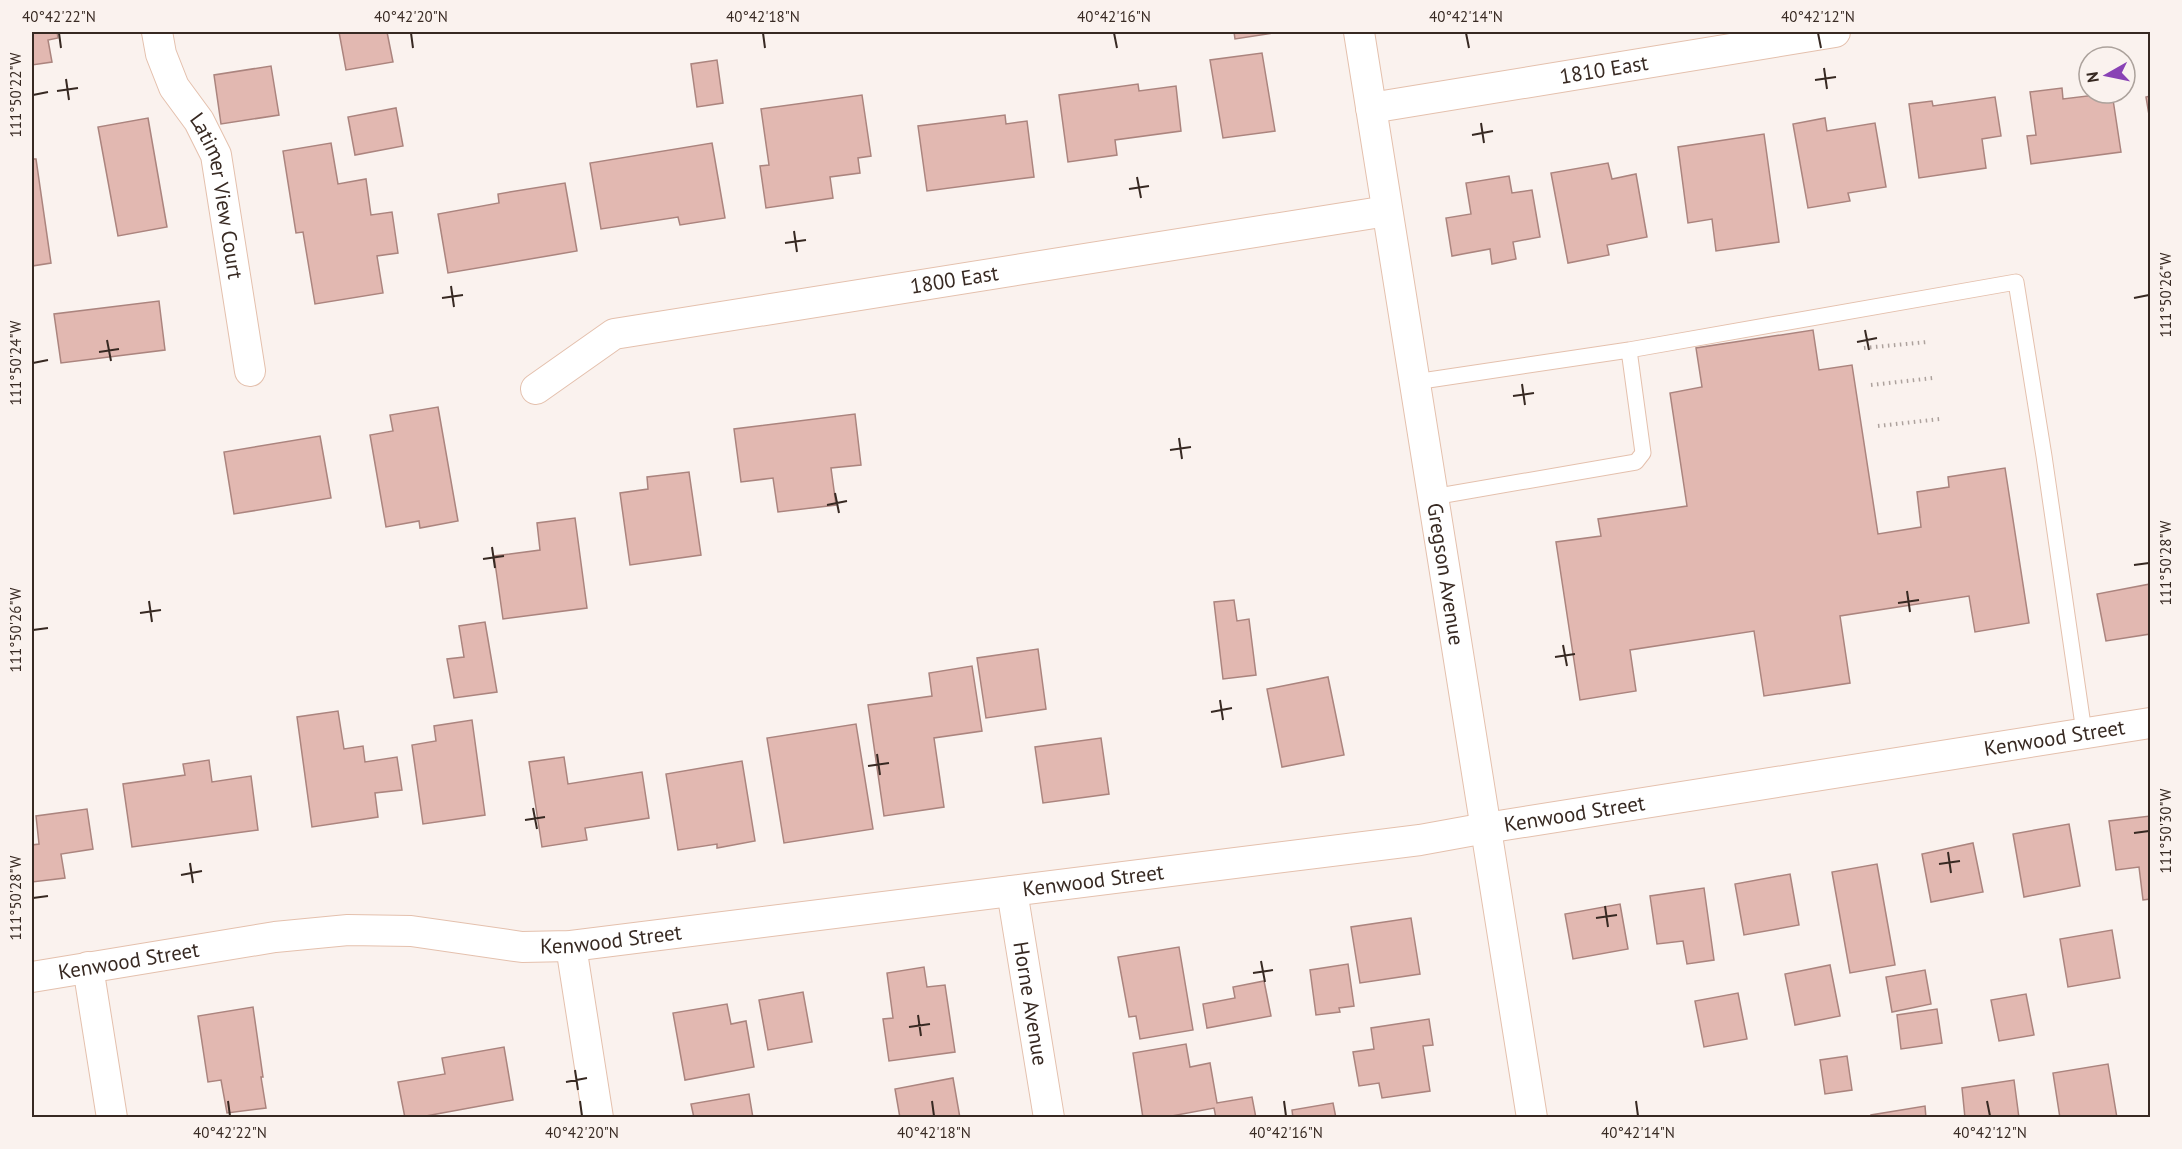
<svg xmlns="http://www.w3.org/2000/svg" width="2182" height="1149" viewBox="0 0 2182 1149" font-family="'PT Sans',sans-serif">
<rect width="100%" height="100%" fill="#faf2ee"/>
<path fill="#e2b8b1" stroke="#ab847e" stroke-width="1.5" d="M32 32H57L58 38 48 40 52 62 32 65Z
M339 32H387L393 62 346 70Z
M1234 32H1280L1235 39Z
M1262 53 1275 131 1223 138 1210 60Z
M717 60 723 103 697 107 691 64Z
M271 66 279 115 221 124 214 75Z
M1138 84 1139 91 1176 86 1181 131 1115 140 1117 155 1068 162 1059 95Z
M2062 88 2063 99 2112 93 2121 152 2031 164 2027 136 2036 135 2030 92Z
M862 95 871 156 858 158 860 173 830 177 833 198 766 208 760 166 769 165 761 109Z
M2150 96V121L2146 97Z
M1995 97 2001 136 1982 139 1986 168 1919 178 1909 104 1932 101 1933 106Z
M396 108 403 146 355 155 348 117Z
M1005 115 1006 124 1027 121 1034 177 927 191 918 126Z
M148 118 167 227 118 236 98 127Z
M1825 118 1827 131 1875 123 1886 187 1848 193 1850 201 1808 208 1793 124Z
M1764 134 1779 242 1716 251 1712 219 1688 223 1678 147Z
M331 143 338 184 366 179 371 215 392 212 398 253 377 256 383 293 315 304 303 232 296 233 283 151Z
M712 143 725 218 680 225 678 217 601 229 590 163Z
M32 159H36L51 263 32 266Z
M1608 163 1612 179 1636 174 1647 237 1607 245 1609 255 1568 263 1551 173Z
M1509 176 1512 193 1532 190 1540 237 1513 242 1516 259 1492 264 1490 249 1452 256 1446 218 1471 214 1466 183Z
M565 183 577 251 448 273 438 214 499 203 498 194Z
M159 301 165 350 61 363 54 314Z
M1813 330 1819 370 1852 365 1878 534 1921 527 1917 492 1949 487 1948 477 2005 468 2029 623 1975 632 1969 596 1840 616 1850 683 1764 696 1754 631 1630 650 1636 691 1580 700 1556 542 1601 536 1598 519 1687 506 1670 393 1702 387 1696 348Z
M438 407 458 521 420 528 419 521 386 527 370 435 393 431 390 415Z
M855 414 861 465 831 468 836 505 778 512 773 478 741 482 734 429Z
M320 436 331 498 234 514 224 452Z
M689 472 701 555 630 565 620 493 648 489 647 477Z
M575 518 587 608 503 619 494 556 540 550 537 523Z
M2150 584V634L2106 641 2097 594Z
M1234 600 1237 621 1249 619 1256 675 1223 679 1214 602Z
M485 622 497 692 454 698 447 659 464 657 459 626Z
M1038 649 1046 709 986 718 977 658Z
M972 666 982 731 934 738 944 807 884 816 868 705 932 696 929 673Z
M1328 677 1344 755 1282 767 1267 689Z
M338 711 344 749 363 746 365 762 397 757 402 790 375 793 378 817 312 827 297 717Z
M472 720 485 815 423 824 412 745 436 741 434 726Z
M856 724 873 829 784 843 767 738Z
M1101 738 1109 794 1043 803 1035 747Z
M564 757 568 784 642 772 649 818 585 828 587 840 542 847 529 762Z
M209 760 212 782 251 776 258 830 132 847 123 784 185 775 183 764Z
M742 761 755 841 717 848V844L678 850 666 774Z
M87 809 93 849 61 854 65 878 32 882V845L39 844 36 816Z
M2150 816V899L2143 900 2139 867 2116 870 2109 821Z
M2069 824 2080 886 2024 897 2013 834Z
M1973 843 1983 892 1931 902 1922 854Z
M1877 864 1895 965 1850 973 1832 872Z
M1790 874 1799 925 1744 935 1735 884Z
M1704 888 1714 960 1687 964 1683 941 1657 944 1650 896Z
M1620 904 1628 949 1573 959 1565 914Z
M1411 918 1420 974 1360 983 1351 927Z
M2112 930 2120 978 2068 987 2060 939Z
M1179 947 1193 1030 1140 1039 1136 1016 1129 1017 1118 957Z
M1348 964 1354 1006 1339 1008 1340 1012 1316 1015 1310 970Z
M1830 965 1840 1016 1795 1025 1785 974Z
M924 967 927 987 945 985 955 1052 889 1061 883 1019 893 1018 887 973Z
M1925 970 1931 1004 1892 1012 1886 977Z
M1264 981 1271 1016 1207 1028 1203 1004 1235 998 1233 987Z
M803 992 812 1042 768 1050 759 1000Z
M1738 993 1747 1039 1704 1047 1695 1001Z
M2026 994 2034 1035 1999 1041 1991 1000Z
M727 1004 731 1024 746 1021 754 1067 685 1080 673 1013Z
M253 1007 263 1077H261L266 1108 227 1113 221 1080 208 1082 198 1016Z
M1937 1009 1942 1043 1901 1049 1897 1015Z
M1429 1019 1433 1045 1423 1046 1430 1091 1382 1098 1379 1083 1359 1086 1353 1052 1374 1049 1371 1028Z
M1186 1044 1190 1067 1210 1063 1217 1103 1252 1097 1256 1118H1216L1214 1108 1161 1118H1143L1133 1053Z
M504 1047 513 1100 415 1118H405L398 1082 445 1074 442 1058Z
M1847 1056 1852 1090 1825 1094 1820 1060Z
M2108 1064 2117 1118H2060L2053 1073Z
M953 1078 960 1118H900L895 1089Z
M2014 1080 2019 1118H1965L1962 1088Z
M749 1094 753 1118H694L691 1104Z
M1333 1103 1336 1118H1293L1292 1110Z
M1925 1106 1926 1118H1871V1115Z"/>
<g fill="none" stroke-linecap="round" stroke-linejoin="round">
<defs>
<path id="lane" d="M1415 382 1629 350
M1433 497 1636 462 1643 453 1629 350 2016 282 2044 456 2084 732"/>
<g id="street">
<path id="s1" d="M157 32 161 54 174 87 199 121 216 155 250 371"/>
<path id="s2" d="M1359 32 1532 1118"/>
<path id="s3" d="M1371 108 1835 32"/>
<path id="s4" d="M536 389 614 334 1387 211"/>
<path id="s5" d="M1012 891 1049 1118"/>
<path d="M571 946 598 1118"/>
<path d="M88 967 112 1118"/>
<path id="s6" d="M32 977 275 937 348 930 411 931 522 947 571 946 1420 840 1486 828 2150 723"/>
</g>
</defs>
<use href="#lane" stroke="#e4c0ad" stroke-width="17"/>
<use href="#street" stroke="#e4c0ad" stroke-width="32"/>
<path stroke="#ada29d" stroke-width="4" stroke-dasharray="1.5 4.5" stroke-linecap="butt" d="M1864 348 1927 342
M1871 385 1933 378
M1878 426 1940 419"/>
<use href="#lane" stroke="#fff" stroke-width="15"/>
<use href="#street" stroke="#fff" stroke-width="30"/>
</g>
<path fill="none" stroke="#372922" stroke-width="2" d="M59 33 61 48M411 33 413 48M763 33 765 48M1114 33 1117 48M1466 33 1469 48M1818 33 1821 48M1824 68 1827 89M66 79 69 100M1815 80 1836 77M57 91 78 88M33 95 48 92M1481 123 1484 143M1472 135 1493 131M1137 177 1141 198M1129 189 1149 186M794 231 797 252M785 243 806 240M451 286 454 307M442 298 463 295M2134 298 2149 295M1865 330 1869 350M107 340 111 361M1857 342 1877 338M99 352 119 349M33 363 48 360M1522 384 1525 405M1513 396 1534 393M1179 438 1182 459M1170 450 1191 447M835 493 839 513M827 505 847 501M492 547 495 568M483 559 504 556M2134 565 2149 563M1907 591 1910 612M149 601 152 622M1898 603 1919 600M140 613 161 610M33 630 48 628M1563 645 1567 666M1555 657 1575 654M1220 700 1223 720M1211 712 1232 708M877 754 880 775M868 766 889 763M533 808 537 829M525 820 545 817M2134 833 2149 831M1948 852 1951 873M190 863 193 883M1939 864 1960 861M181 875 202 871M33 898 48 896M1605 906 1608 927M1596 918 1617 915M1261 961 1265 982M1253 973 1273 970M918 1015 921 1036M909 1027 930 1024M575 1070 578 1090M566 1082 587 1078M228 1101 230 1116M580 1101 582 1116M932 1101 934 1116M1284 1101 1286 1116M1636 1101 1638 1116M1987 1101 1990 1116"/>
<g text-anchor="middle" stroke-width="5" stroke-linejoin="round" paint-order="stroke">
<g font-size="21" fill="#372922" stroke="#faf2ee">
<text dy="7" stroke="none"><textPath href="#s3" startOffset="236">1810 East</textPath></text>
<text dy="7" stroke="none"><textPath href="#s1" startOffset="178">Latimer View Court</textPath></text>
<text dy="7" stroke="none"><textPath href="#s4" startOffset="440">1800 East</textPath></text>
<text dy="7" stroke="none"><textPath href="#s2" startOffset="549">Gregson Avenue</textPath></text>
<text dy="7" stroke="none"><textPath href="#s6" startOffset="2042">Kenwood Street</textPath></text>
<text dy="7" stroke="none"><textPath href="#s6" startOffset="1556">Kenwood Street</textPath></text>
<text dy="7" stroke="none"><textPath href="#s6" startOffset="1070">Kenwood Street</textPath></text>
<text dy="7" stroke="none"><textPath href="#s6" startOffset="584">Kenwood Street</textPath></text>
<text dy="7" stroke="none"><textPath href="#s6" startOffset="98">Kenwood Street</textPath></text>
<text dy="7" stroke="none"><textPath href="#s5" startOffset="114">Horne Avenue</textPath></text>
</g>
</g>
<rect width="2182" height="1149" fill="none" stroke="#faf2ee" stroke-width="66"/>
<g transform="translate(2107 75) rotate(261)"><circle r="28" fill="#faf2ee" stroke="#aca29c" stroke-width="1.5"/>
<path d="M0-4.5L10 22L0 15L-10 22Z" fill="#8942b5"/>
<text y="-9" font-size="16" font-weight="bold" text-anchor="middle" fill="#372922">N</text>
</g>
<rect x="33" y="33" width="2116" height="1083" fill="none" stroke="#372922" stroke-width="2"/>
<g font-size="15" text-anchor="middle" fill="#372922">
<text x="59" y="22">40°42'22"N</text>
<text x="411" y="22">40°42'20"N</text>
<text x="763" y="22">40°42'18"N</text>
<text x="1114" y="22">40°42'16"N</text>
<text x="1466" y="22">40°42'14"N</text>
<text x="1818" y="22">40°42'12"N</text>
<text transform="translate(16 95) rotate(-90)" y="5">111°50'22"W</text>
<text transform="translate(2166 295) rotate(-90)" y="5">111°50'26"W</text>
<text transform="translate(16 363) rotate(-90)" y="5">111°50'24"W</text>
<text transform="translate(2166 563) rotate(-90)" y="5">111°50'28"W</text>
<text transform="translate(16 630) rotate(-90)" y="5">111°50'26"W</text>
<text transform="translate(2166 831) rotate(-90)" y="5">111°50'30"W</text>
<text transform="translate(16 898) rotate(-90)" y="5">111°50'28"W</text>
<text x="230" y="1138">40°42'22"N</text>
<text x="582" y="1138">40°42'20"N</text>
<text x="934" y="1138">40°42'18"N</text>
<text x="1286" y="1138">40°42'16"N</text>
<text x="1638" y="1138">40°42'14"N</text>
<text x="1990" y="1138">40°42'12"N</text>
</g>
</svg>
